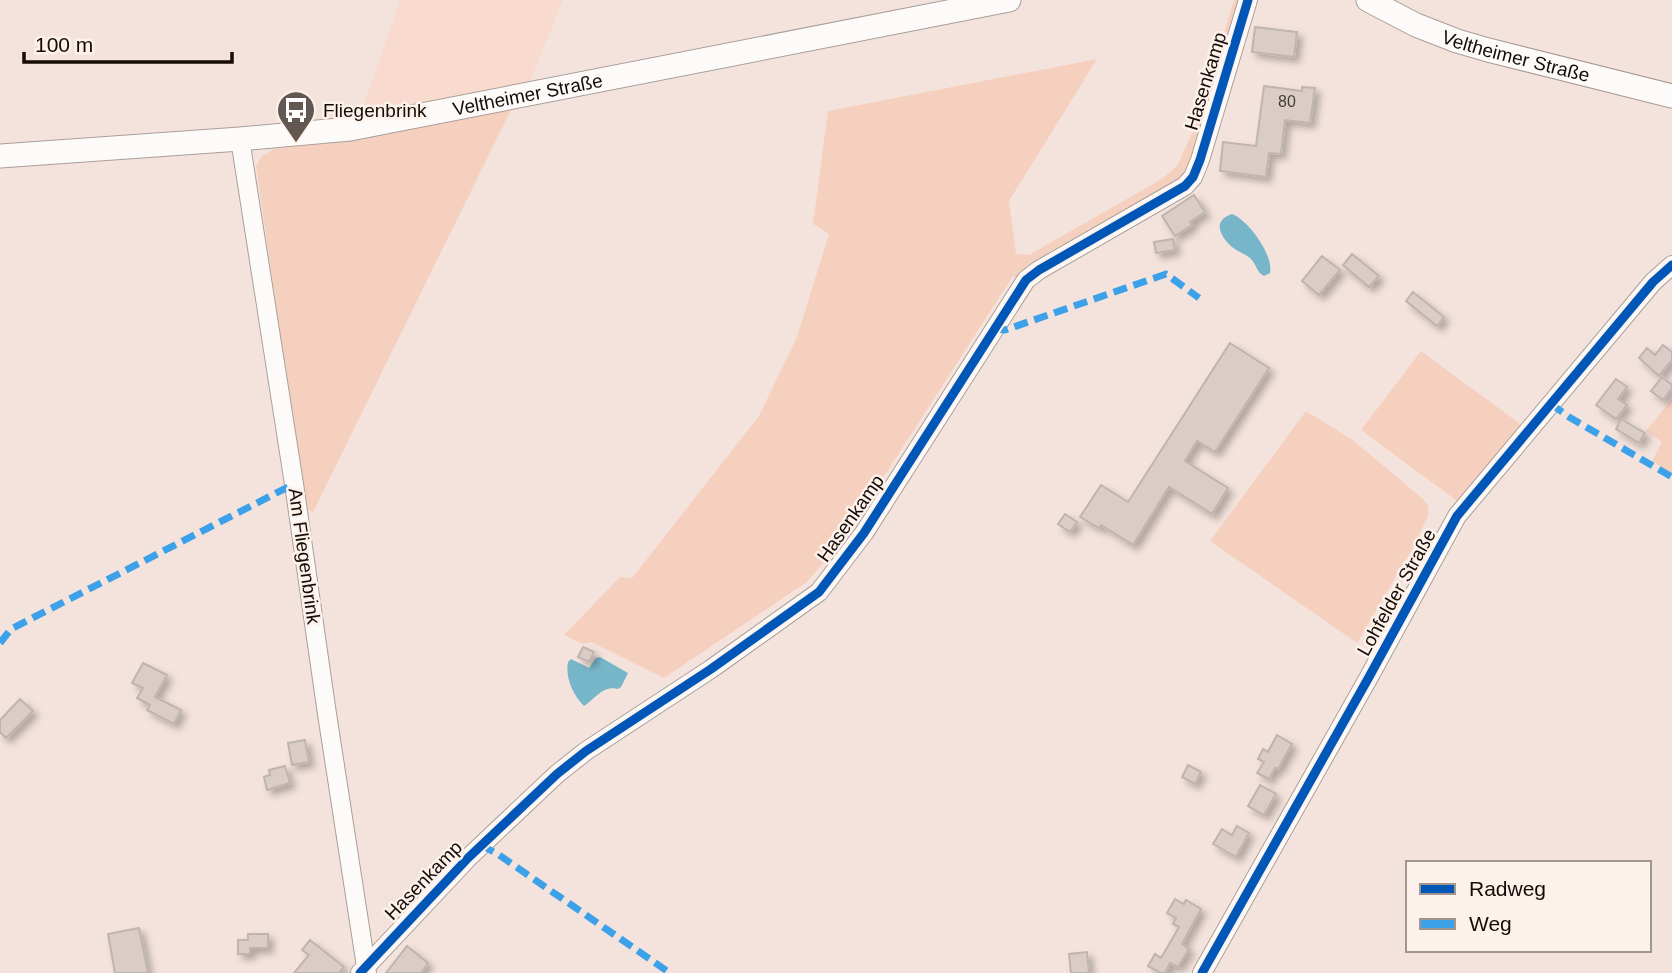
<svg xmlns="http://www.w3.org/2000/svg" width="1672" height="973" viewBox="0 0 1672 973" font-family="Arial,sans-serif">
<defs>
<filter id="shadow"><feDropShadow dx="5" dy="5" stdDeviation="3.5" flood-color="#0004"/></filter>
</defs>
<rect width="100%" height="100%" fill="#f4e3dc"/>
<path fill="#f8dbce" d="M400 0H563L531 79 528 99 359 119Z"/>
<path fill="#f6d0bf" d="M1234 0H1242L1189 174 1021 281 1013 276 845 537 807 582 664 678 591 642 583 644 564 635 620 577 632 578 759 416 797 337 829 234 813 224 828 111 1097 59 1009 201 1016 254 1029 255 1162 179 1177 166 1196 125Z
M512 108 313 512 305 509 256 166 262 156 274 149 350 140Z
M1421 351 1523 426 1460 503 1361 430Z
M1672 399V473L1652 461 1662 442 1646 431Z
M1306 411 1354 441 1423 499 1428 505V516L1411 551 1357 643 1210 541Z"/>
<path fill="#77b6c9" d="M1232 214C1248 220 1274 255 1270 273L1264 276C1256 272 1257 265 1251 259 1246 254 1238 252 1232 247 1221 237 1211 221 1232 214Z
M600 657 628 673 621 687 618 689C603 685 596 698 584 706 573 695 565 677 568 662L571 659 589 668 596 658Z"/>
<path fill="#daccc7" stroke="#c0b4ae" stroke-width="2" filter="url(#shadow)" d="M1255 27 1297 32 1294 57 1252 52Z
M1264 86 1302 91V87L1315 88 1310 123 1285 120 1281 154 1269 153 1266 177 1220 171 1223 142 1256 146Z
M1194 195 1205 212 1190 222 1192 225 1175 236 1162 216Z
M1173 239 1175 250 1156 253 1154 242Z
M1352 254 1379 276 1369 287 1343 265Z
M1322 256 1340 270 1319 295 1302 281Z
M1413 292 1444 317 1437 326 1406 301Z
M1230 343 1269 368 1215 452 1197 441 1185 461 1228 488 1212 514 1169 487 1133 545 1101 525 1099 528 1080 517 1101 485 1128 502Z
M1663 345 1672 352V360L1659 376 1639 358 1647 348 1655 355Z
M1662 377 1672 385V388L1663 400 1651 391Z
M1616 379 1627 387 1618 399 1627 405 1616 419 1596 405Z
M1621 419 1645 433 1639 443 1616 429Z
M1065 514 1077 522 1070 532 1058 524Z
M583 647 594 652 589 662 578 657Z
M143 663 167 675 155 697 181 710 174 724 147 710 150 705 137 698 143 688 132 683Z
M20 699 33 711 6 738 0 732V720Z
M1277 735 1292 744 1278 769 1275 768 1269 779 1257 773 1264 762 1258 759 1263 749 1268 752Z
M305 740 309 762 292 765 288 743Z
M1188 765 1201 772 1195 784 1182 777Z
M285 766 290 783 267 790 264 777 270 775 269 770Z
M1260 785 1276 794 1264 815 1248 806Z
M1237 826 1249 833 1236 857 1213 844 1222 829 1232 835Z
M1175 899 1184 904 1186 900 1201 909 1182 944 1189 949 1178 967 1170 963 1165 973H1161L1148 966 1155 954 1161 958 1179 927 1173 924 1176 918 1167 913Z
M139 928 148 973H115L108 934Z
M248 934H268V948H250V954H238V940H248Z
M310 940 344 967 339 973H294L309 955 302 950Z
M407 946 428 963 421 973H386Z
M1087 952 1089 973H1071L1069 954Z"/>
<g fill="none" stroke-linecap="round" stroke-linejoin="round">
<defs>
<path id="minor" d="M240 139 294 484 327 714 367 973
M360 973 468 858 557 774 586 751 711 669 819 592 864 533 1026 280 1039 270 1185 186 1193 177 1200 160 1248 0
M1202 973 1369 677 1457 516 1653 282 1672 265"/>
<g id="major">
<path id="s1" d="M1368 0 1416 25 1457 41 1488 50 1672 96"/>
<path id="s2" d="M0 156 240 139 350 129 1009 0"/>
</g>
</defs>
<use href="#minor" stroke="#aa9e98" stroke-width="20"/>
<use href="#major" stroke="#aa9e98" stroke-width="25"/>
<use href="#minor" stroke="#fdfbfa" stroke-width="18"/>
<use href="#major" stroke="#fdfbfa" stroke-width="23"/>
<path stroke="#3da1e9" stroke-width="7" stroke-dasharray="14 7" stroke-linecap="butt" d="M994 329 1005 330 1166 274 1199 298
M1551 404 1569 417 1672 477
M0 643 11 629 294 484
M481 845 499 855 670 973"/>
<defs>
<path id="cycleway" d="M360 973 468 858 557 774 586 751 711 669 819 592 864 533 1026 280 1039 270 1185 186 1193 177 1200 160 1248 0
M1202 973 1369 677 1457 516 1653 282 1672 265"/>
</defs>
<use href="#cycleway" stroke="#fdf1eb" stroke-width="13"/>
<use href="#cycleway" stroke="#0057b8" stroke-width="9"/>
</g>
<defs>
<symbol id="bus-pin" viewBox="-11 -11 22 30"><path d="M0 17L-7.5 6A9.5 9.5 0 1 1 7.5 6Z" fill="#635752" stroke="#fdf1eb"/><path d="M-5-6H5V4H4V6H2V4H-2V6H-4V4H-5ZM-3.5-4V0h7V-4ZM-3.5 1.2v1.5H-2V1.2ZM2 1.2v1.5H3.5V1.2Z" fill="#fff"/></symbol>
</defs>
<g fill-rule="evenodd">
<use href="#bus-pin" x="274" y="88" width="44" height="60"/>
</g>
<g text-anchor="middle" stroke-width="5" stroke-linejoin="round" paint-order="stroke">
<g font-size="16" fill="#463c37">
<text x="1287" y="107">80</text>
</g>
<g font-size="19" fill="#150c07" stroke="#fdf1eb">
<text dy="7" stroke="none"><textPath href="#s1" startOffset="159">Veltheimer Straße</textPath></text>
<text transform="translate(1205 81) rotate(-73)" y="7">Hasenkamp</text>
<text dy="7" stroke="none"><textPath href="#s2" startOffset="532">Veltheimer Straße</textPath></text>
<text transform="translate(850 518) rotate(-55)" y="7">Hasenkamp</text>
<text transform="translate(305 556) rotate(82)" y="7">Am Fliegenbrink</text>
<text transform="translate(1396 592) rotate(-61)" y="7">Lohfelder Straße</text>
<text transform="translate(423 880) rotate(-46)" y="7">Hasenkamp</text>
</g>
<g font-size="19" fill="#150c07" stroke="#fdf1eb" text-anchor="start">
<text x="323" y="117">Fliegenbrink</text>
</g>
</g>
<rect x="1406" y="861" width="245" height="91" fill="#fdf1eb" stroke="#a09590" stroke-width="2"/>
<rect x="1420" y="884" width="35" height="10" fill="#0057b8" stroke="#a09590" stroke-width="2"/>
<text x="1469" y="896" font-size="21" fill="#150c07">Radweg</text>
<rect x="1420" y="919" width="35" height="10" fill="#3da1e9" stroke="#a09590" stroke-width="2"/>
<text x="1469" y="931" font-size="21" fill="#150c07">Weg</text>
<path d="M24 52v10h208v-10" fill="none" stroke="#150c07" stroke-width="3.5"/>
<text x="35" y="52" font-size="21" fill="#150c07" stroke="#fdf1eb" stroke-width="5" paint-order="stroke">100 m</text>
</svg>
